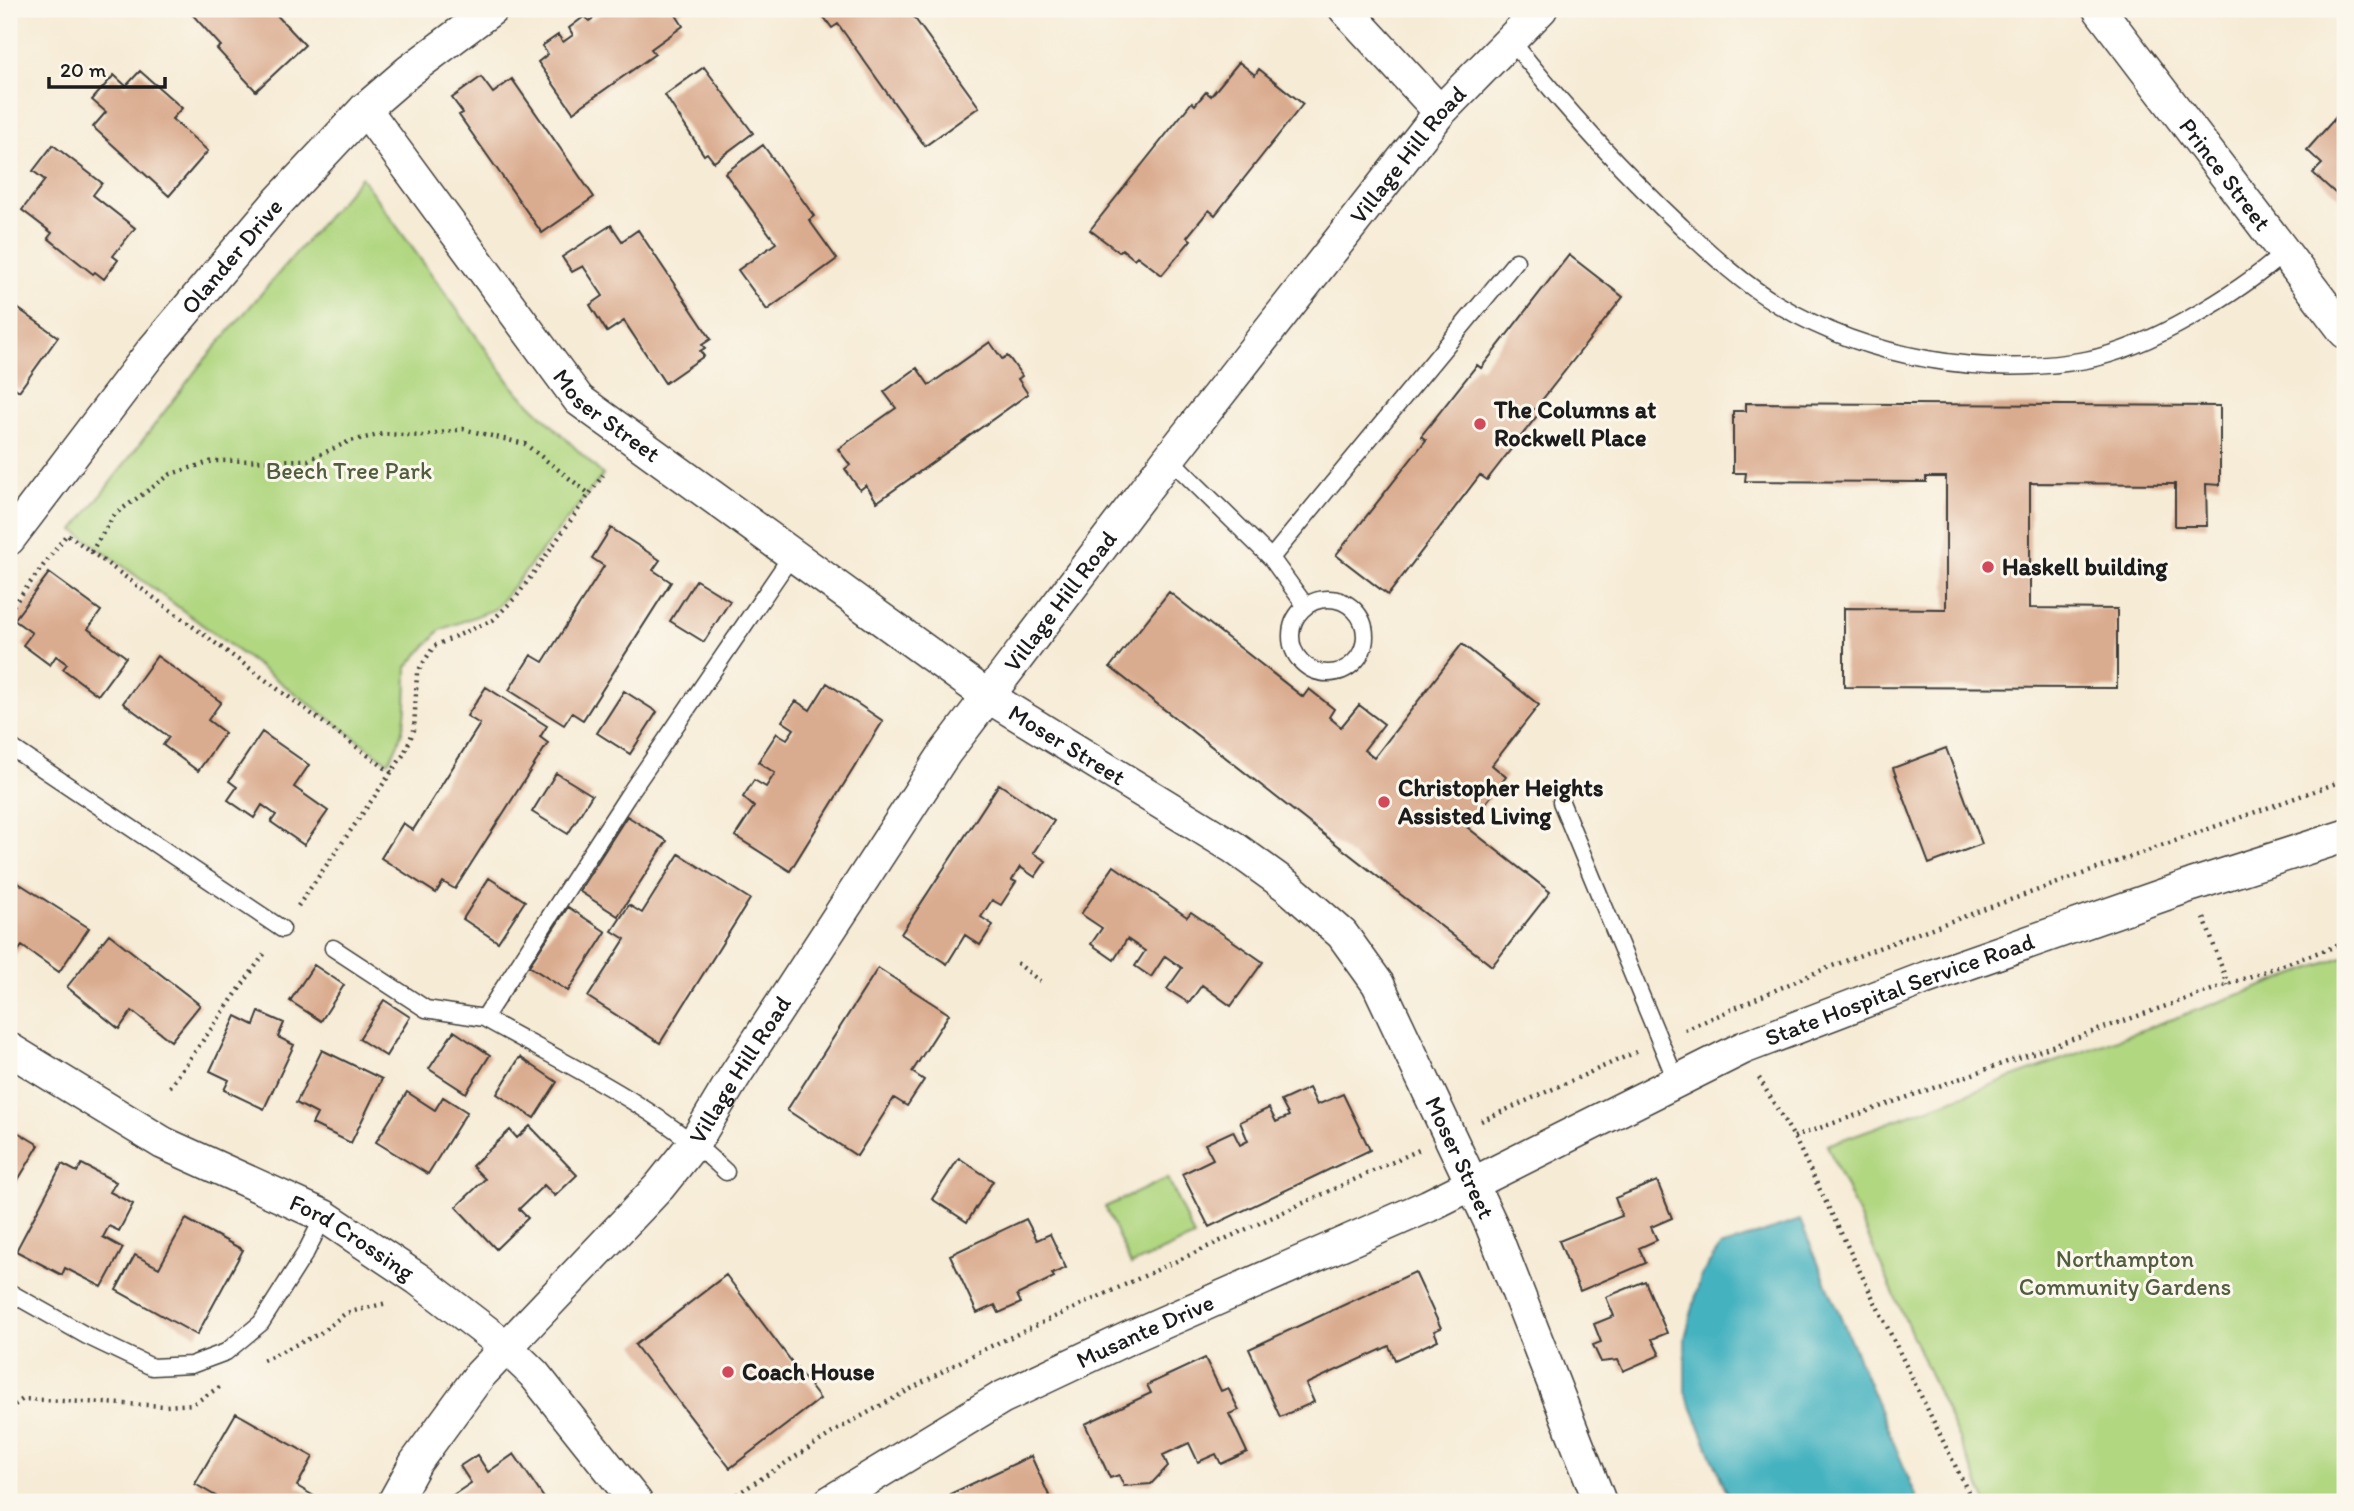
<svg xmlns="http://www.w3.org/2000/svg" width="2354" height="1511" viewBox="0 0 2354 1511" font-family="Itim,sans-serif">
<rect width="100%" height="100%" fill="#fbf7ec"/>
<filter id="ink" filterUnits="userSpaceOnUse"><feTurbulence type="fractalNoise" baseFrequency=".0143" numOctaves="2"/><feDisplacementMap in="SourceGraphic" scale="14" xChannelSelector="R" yChannelSelector="G"/><feConvolveMatrix kernelMatrix="1 2 1 2 8 2 1 2 1" color-interpolation-filters="sRGB"/></filter>
<filter id="wash" filterUnits="userSpaceOnUse"><feTurbulence type="fractalNoise" baseFrequency=".00686" numOctaves="4" result="noise"/><feDisplacementMap in="SourceGraphic" scale="28" xChannelSelector="R" yChannelSelector="G"/><feGaussianBlur stdDeviation="1.57" result="paint"/><feColorMatrix in="noise" values="0 0 0 0 0 0 0 0 0 0 0 0 0 0 0 0 0 1.4 0 .05"/><feComposite in="paint" operator="in"/></filter>
<g filter="url(#wash)">
<rect width="100%" height="100%" fill="#f6ebd5"/>
<path fill="#b1d781" stroke="#667a4e" stroke-width="2" d="M361 177 514 388 603 475 495 609 440 630 407 667C406 703 409 731 388 762L74 530 201 364Z
M2345 956V1502H1987L1827 1145Z
M1168 1178 1194 1237 1131 1265 1105 1207Z"/>
<path fill="#44b2c0" stroke="#30676e" stroke-width="2" d="M1800 1220 1917 1498 1916 1502H1731L1685 1392V1338L1701 1276 1720 1247Z"/>
<g id="blocks">
<path fill="#daac8f" d="M194 9H271L305 45 256 91 217 49 221 46 190 12Z
M596 9H684L676 15 683 26 651 49 655 54 573 112 538 62 548 54 542 46 558 35 563 42 573 35 569 28 585 16 589 21 600 14Z
M818 9H908L979 107 925 146 838 24 832 28Z
M1239 62 1255 75 1259 69 1303 104 1215 215 1209 210 1187 237 1191 240 1162 275 1137 256 1134 259 1122 249 1119 252 1090 230 1192 102 1195 105 1206 92 1211 96Z
M704 67 753 133 714 162 707 153 704 155 665 95Z
M140 71 182 108 172 119 208 151 169 196 93 127 106 112 92 100 114 75 126 86Z
M481 77 493 93 512 79 594 197 542 233 459 115 463 113 452 98Z
M2345 107V202L2313 173 2322 164 2307 150Z
M53 145 102 183 93 195 135 228 113 256 118 260 104 279 95 272 93 274 48 238 52 233 22 210 45 180 33 171Z
M763 145 814 216 809 220 837 259 767 310 738 270 776 243 725 173Z
M611 225 622 241 638 230 711 339 702 345 705 348 700 351 704 356 665 383 624 321 607 332 590 305 603 296 583 266 572 272 562 257Z
M1569 255 1623 297 1535 409 1540 412 1487 480 1480 475 1388 595 1336 555 1426 440 1421 436 1477 365 1481 368Z
M9 302 58 337 19 391 9 383Z
M990 342 1002 359 1007 356 1010 359 1022 376 1018 379 1028 394 877 502 866 485 860 490 845 469 850 465 838 449 896 408 884 392 917 368 929 385Z
M1746 403 2220 406V485L2206 484 2207 526H2175V484L2030 483V608L2117 609V688L1844 687V608L1946 609V477H1926V482L1745 481 1746 473H1733V411H1746Z
M611 528 660 560 653 570 671 582 583 720 572 713 564 725 509 690 531 655 543 662 604 566 592 558Z
M49 573 101 611 88 629 126 657 98 695 63 669 67 664 56 656 50 665 23 645 32 633 14 620Z
M696 580 730 601 704 642 670 621Z
M1169 592 1303 697 1309 689 1334 709 1329 717 1341 727 1359 705 1384 724 1364 750 1374 758 1462 644 1539 705 1492 765 1506 777 1467 827 1550 892 1492 966 1110 667Z
M157 656 221 702 208 720 225 733 198 771 163 745 169 737 123 703Z
M827 683 883 721 790 871 735 836 754 807 743 797 754 780 766 787 775 773 758 762 777 733 787 739 794 729 782 721 796 701 810 710Z
M486 687 547 726 540 737 548 743 455 889 443 882 436 893 381 858 403 823 413 830 480 724 467 716Z
M624 691 657 712 630 754 597 733Z
M262 732 309 765 294 787 328 811 304 845 271 822 276 815 262 805 254 818 228 800 237 787 229 781Z
M1946 748 1982 844 1929 864 1893 768Z
M556 773 592 795 568 834 532 812Z
M999 784 1054 821 1033 853 1046 861 1035 877 1020 867 1012 880 1016 882 1001 905 992 900 981 917 993 925 980 945 965 935 947 964 901 934Z
M627 816 667 841 618 916 579 891Z
M679 854 750 899 660 1043 588 997 625 939 612 931 629 905 642 913Z
M1114 866 1187 917 1191 912 1263 962 1231 1006 1202 985 1189 1003 1167 989 1182 968 1165 956 1151 977 1135 966 1145 951 1127 939 1114 960 1091 944 1102 928 1081 914Z
M9 877 89 928 59 972 22 946 9 962Z
M489 878 525 901 498 942 463 919Z
M568 907 606 932 568 991 529 966Z
M109 934 200 1005 171 1041 132 1011 119 1029 67 987Z
M314 965 344 985 321 1021 290 1001Z
M878 968 949 1014 912 1072 924 1080 907 1106 894 1098 857 1156 787 1110Z
M384 1000 410 1017 386 1056 359 1039Z
M259 1012 284 1023 278 1037 294 1045 264 1109 224 1090 229 1080 210 1071 236 1016 254 1025Z
M454 1031 490 1055 466 1093 429 1069Z
M322 1050 382 1079 351 1143 312 1124 317 1114 296 1103Z
M520 1057 557 1082 534 1118 497 1094Z
M1309 1088 1317 1105 1343 1094 1370 1150 1209 1227 1182 1174 1213 1159 1205 1144 1233 1131 1240 1145 1248 1141 1240 1122 1269 1108 1276 1122 1289 1116 1281 1101Z
M407 1092 435 1110 443 1097 467 1112 428 1174 376 1142Z
M530 1126 577 1175 555 1196 544 1185 519 1209 528 1218 496 1249 456 1207 485 1179 472 1166 510 1130 517 1138Z
M9 1127 39 1145 9 1195Z
M959 1158 993 1181 967 1222 932 1199Z
M62 1164 77 1172 82 1164 116 1182 110 1192 133 1204 119 1231 109 1226 103 1237 123 1248 102 1287 65 1268 62 1275 16 1251Z
M1657 1181 1672 1218 1651 1227 1657 1240 1639 1248 1646 1263 1580 1291 1559 1241 1622 1216 1615 1198Z
M186 1219 243 1250 197 1335 116 1290 135 1255 159 1268Z
M1026 1219 1037 1240 1050 1234 1066 1268 1052 1274 1054 1277 1017 1295 1021 1303 999 1313 995 1305 977 1313 950 1255Z
M1415 1272 1441 1328 1434 1331 1438 1340 1395 1360 1389 1346 1306 1384 1314 1402 1280 1417 1249 1349Z
M726 1275 820 1399 730 1468 635 1345Z
M1645 1281 1667 1333 1652 1339 1660 1355 1623 1371 1618 1360 1601 1362 1593 1345 1601 1342 1594 1324 1614 1316 1606 1297Z
M1205 1358 1221 1391 1228 1388 1239 1410 1229 1414 1247 1452 1221 1464 1216 1454 1198 1462 1189 1443 1163 1455 1168 1466 1151 1484 1124 1486 1119 1475 1110 1478 1085 1424 1151 1393 1147 1385Z
M236 1413 313 1457 297 1486 319 1499 317 1502H226L195 1484Z
M514 1454 546 1501 453 1502 450 1497 471 1483 460 1466 477 1455 488 1472Z
M1031 1456 1052 1502H954L950 1494Z"/>
</g>
</g>
<g filter="url(#ink)">
<use href="#blocks" fill-opacity="0" stroke="#3d3b38" stroke-width="2"/>
<g fill="none" stroke-linecap="round" stroke-linejoin="round">
<defs>
<path id="service" d="M1510 39C1562 105 1619 168 1681 226 1711 254 1743 284 1779 305 1869 358 1983 378 2086 360 2149 348 2236 295 2284 253
M1169 458 1271 558 1305 605
M1271 558 1516 261
M1291 636a37 37 0 1 1 74 0a37 37 0 1 1-74 0Z
M9 746 282 929
M1561 802 1676 1080
M333 948 426 1009 484 1018
M726 1172C657 1106 567 1065 484 1018L627 797 792 555
M9 1292 87 1336 152 1367 191 1365 226 1352 261 1323 306 1252 324 1216"/>
<g id="minor">
<path d="M1345 9 1440 112"/>
<path id="s1" d="M2099 9 2345 332"/>
<path id="s2" d="M365 109 579 400 989 697 1233 847 1287 886 1342 934 1378 984 1491 1224 1600 1502"/>
<path id="s3" d="M9 539 151 352 276 204 365 109 409 71 492 9"/>
<path id="s4" d="M9 1049 163 1143 324 1216 418 1279 505 1346 534 1374 636 1502"/>
<path id="s5" d="M394 1502 416 1462 479 1376 659 1187 695 1142 734 1077 945 753 1169 458 1440 112 1541 9"/>
<path id="s6" d="M830 1502 1001 1398 1126 1339 1428 1206 1743 1048 1923 979 2192 885 2345 836"/>
</g>
</defs>
<use href="#service" stroke="#3d3b38" stroke-width="19"/>
<use href="#minor" stroke="#3d3b38" stroke-width="35"/>
<path stroke="#3d3b38" stroke-width="4.5" stroke-dasharray="2 5" stroke-linecap="butt" d="M91 552 115 514 171 474 213 461 308 460 350 441 383 434 423 436 463 429 525 444 591 495
M9 611 67 534 392 773
M298 906 404 754 414 730 417 673 434 646 493 620 517 596 603 475
M2204 918 2228 985
M1017 963 1040 981
M1685 1030 1812 974 1907 937 2345 780
M1759 1078 1794 1137 1973 1502
M170 1087 267 950
M1481 1121 1636 1052
M1794 1137 2345 943
M263 1360 319 1334 346 1313 387 1303
M9 1409 23 1399 166 1406 193 1404 221 1386
M725 1502 840 1428 976 1353 1419 1150"/>
<use href="#service" stroke="#fff" stroke-width="16"/>
<use href="#minor" stroke="#fff" stroke-width="32"/>
</g>
</g>
<g fill="#d1495b" stroke="#fbf7ec" stroke-width="2.5">
<circle cx="1480" cy="424" r="7"/>
<circle cx="1988" cy="567" r="7"/>
<circle cx="1384" cy="802" r="7"/>
<circle cx="728" cy="1372" r="7"/>
</g>
<g text-anchor="middle" stroke-width="6" stroke-linejoin="round" paint-order="stroke">
<g font-size="24" fill="#1c1c1c" stroke="#fbf7ec">
<text dy="8" stroke="none"><textPath href="#s5" startOffset="1690">Village Hill Road</textPath></text>
<text dy="8" stroke="none"><textPath href="#s1" startOffset="208">Prince Street</textPath></text>
<text dy="8" stroke="none"><textPath href="#s3" startOffset="360">Olander Drive</textPath></text>
<text dy="8" stroke="none"><textPath href="#s2" startOffset="392">Moser Street</textPath></text>
<text dy="8" stroke="none"><textPath href="#s5" startOffset="1124">Village Hill Road</textPath></text>
<text dy="8" stroke="none"><textPath href="#s2" startOffset="959">Moser Street</textPath></text>
<text dy="8" stroke="none"><textPath href="#s6" startOffset="1188">State Hospital Service Road</textPath></text>
<text dy="8" stroke="none"><textPath href="#s5" startOffset="556">Village Hill Road</textPath></text>
<text dy="8" stroke="none"><textPath href="#s2" startOffset="1547">Moser Street</textPath></text>
<text dy="8" stroke="none"><textPath href="#s4" startOffset="392">Ford Crossing</textPath></text>
<text dy="8" stroke="none"><textPath href="#s6" startOffset="359">Musante Drive</textPath></text>
</g>
<g font-size="24" font-weight="bold" fill="#1c1c1c" stroke="#fbf7ec" text-anchor="start">
<text x="1494" y="418">The Columns at<tspan x="1494" dy="28">Rockwell Place</tspan></text>
<text x="2002" y="575">Haskell building</text>
<text x="1398" y="796">Christopher Heights<tspan x="1398" dy="28">Assisted Living</tspan></text>
<text x="742" y="1380">Coach House</text>
</g>
<g font-size="24" fill="#505d3f" stroke="#fbf7ec">
<text x="349" y="479">Beech Tree Park</text>
<text x="2125" y="1267">Northampton<tspan x="2125" dy="28">Community Gardens</tspan></text>
</g>
</g>
<rect width="2354" height="1511" fill="none" stroke="#fbf7ec" stroke-width="35"/>
<path d="M49 77v10h116v-10" fill="none" stroke="#1c1c1c" stroke-width="3.5"/>
<text x="60" y="77" font-size="21" fill="#1c1c1c" stroke="#fbf7ec" stroke-width="5" paint-order="stroke">20 m</text>
</svg>
